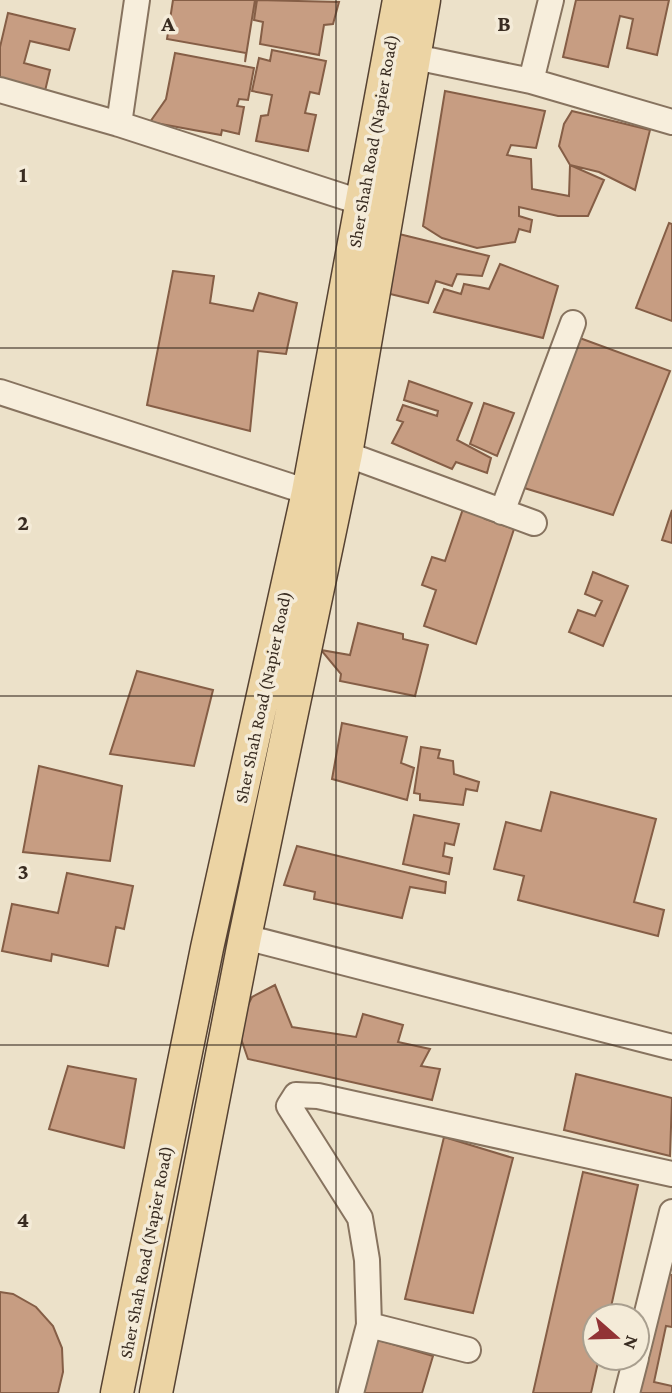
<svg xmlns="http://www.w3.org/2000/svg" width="672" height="1393" viewBox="0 0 672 1393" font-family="'Crimson Pro',serif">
<rect width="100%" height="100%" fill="#ece1c9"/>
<path fill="#c79d82" stroke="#855e46" stroke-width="2" d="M173 0H255L245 62 246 53 167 39Z
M257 0 339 2 333 24 324 25 319 55 260 44 263 22 254 20Z
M576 0H669L657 55 627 48 633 19 620 16 608 67 563 57Z
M8 13 75 29 69 50 30 41 24 63 50 70 45 91 0 80V47Z
M272 50 326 61 319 94 310 92 305 113 316 115 308 151 256 141 261 116 268 115 272 95 252 91 259 58 270 61Z
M175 53 254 68 248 100 239 99 237 106 244 107 239 134 222 130 221 135 150 122 166 99Z
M445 91 545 111 536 148 511 145 507 155 531 159 532 189 569 196 570 165 604 180 588 216H558L519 207V216L532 220 530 232 519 229 515 242 477 248 442 238 423 226Z
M572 111 650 130 635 190 599 172 570 165 559 146 564 124Z
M669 223 672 224V321L636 308Z
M399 234 489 256 482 276 457 274 452 286 436 281 428 303 386 293Z
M500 264 558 286 543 338 434 312 444 289 461 294 464 284 489 289Z
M173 271 214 276 210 303 253 311 259 293 297 303 286 354 258 351 250 431 147 405Z
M577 337 670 371 613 515 521 487Z
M409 381 472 403 457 440 491 458 487 473 456 462 452 469 392 443 403 422 397 420 403 405 437 416 438 411 404 400Z
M484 403 514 413 497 456 470 444Z
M464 506 488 513 485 519 514 529 476 644 424 626 436 590 422 585 432 557 445 561Z
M672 510V543L662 540Z
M593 572 628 586 603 646 569 632 578 610 595 616 602 601 585 594Z
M358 623 403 634V639L428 645 415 696 340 681 341 674 321 650 350 655Z
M137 671 213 690 194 766 110 754Z
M342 723 407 737 401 763 414 768 407 800 332 779Z
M421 747 440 750 438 758 453 761 454 774 479 782 477 791 466 789 463 805 420 800V794L414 793Z
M39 766 122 786 110 861 23 852Z
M551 792 656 819 634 902 664 910 658 936 518 900 524 876 494 869 506 822 541 831Z
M414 815 459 824 454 845 445 843 443 856 452 858 449 874 403 864Z
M297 846 446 882 445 893 410 887 402 918 314 899 315 892 284 885Z
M67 873 133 886 124 929 116 927 108 966 52 954 51 961 2 951 12 904 58 913Z
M275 985 292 1027 356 1037 363 1014 403 1025 398 1042 430 1049 421 1066 440 1069 432 1100 248 1059 237 1027 252 997Z
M68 1066 136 1079 124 1148 49 1129Z
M576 1074 672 1098 670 1156 564 1130Z
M444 1137 513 1158 473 1313 405 1299Z
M583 1172 638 1185 609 1316H595V1358H599L591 1393H533Z
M659 1272 672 1275V1327L666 1326 654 1382 672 1386V1393H633Z
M0 1292 13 1294 36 1307 53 1326 62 1348 63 1372 58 1393H0Z
M375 1339 433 1356 422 1393H359Z"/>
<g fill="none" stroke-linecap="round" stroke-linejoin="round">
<defs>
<path id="minor" d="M415 57 531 81 672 122
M531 81 551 0
M0 90 119 124 363 203
M119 124 137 0
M0 392 308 492
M346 454 534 523
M502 512 573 323
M245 937 672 1047
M369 1325 468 1350
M637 1353 672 1212
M351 1393 369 1325 367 1260 360 1218 289 1106 296 1095 318 1096 672 1174
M627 1393 636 1358"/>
<path id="major" d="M117 1393 207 948 308 492 399 0
M156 1393 245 937 346 454 424 0"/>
</defs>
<use href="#minor" stroke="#87735f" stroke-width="28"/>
<use href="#major" stroke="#564232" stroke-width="35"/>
<use href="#minor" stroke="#f7eedc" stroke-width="24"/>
<use href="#major" stroke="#ecd4a4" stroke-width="32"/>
</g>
<path fill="none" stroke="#392c21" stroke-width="2" stroke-opacity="0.55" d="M336 0V1393M0 348H672M0 696H672M0 1045H672"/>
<g text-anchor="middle" stroke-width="7" stroke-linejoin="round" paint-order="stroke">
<g font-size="18" fill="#392c21" stroke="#f4ebd8">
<text transform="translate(373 141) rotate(-80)" y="6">Sher Shah Road (Napier Road)</text>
<text transform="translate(263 697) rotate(-78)" y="6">Sher Shah Road (Napier Road)</text>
<text transform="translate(146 1252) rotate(-79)" y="6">Sher Shah Road (Napier Road)</text>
</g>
</g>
<g font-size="23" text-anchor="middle" font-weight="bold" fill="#392c21" stroke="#f4ebd8" stroke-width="7" stroke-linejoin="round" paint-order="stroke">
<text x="168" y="31">A</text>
<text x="504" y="31">B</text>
<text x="23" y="182">1</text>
<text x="23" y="530">2</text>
<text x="23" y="879">3</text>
<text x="23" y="1227">4</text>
</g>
<g transform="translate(616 1337) rotate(110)"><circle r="33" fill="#f4ebd8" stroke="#a99f8f" stroke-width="2"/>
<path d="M0-5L12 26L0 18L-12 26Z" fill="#923335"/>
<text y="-10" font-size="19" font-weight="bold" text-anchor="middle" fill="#392c21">N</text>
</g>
</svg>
